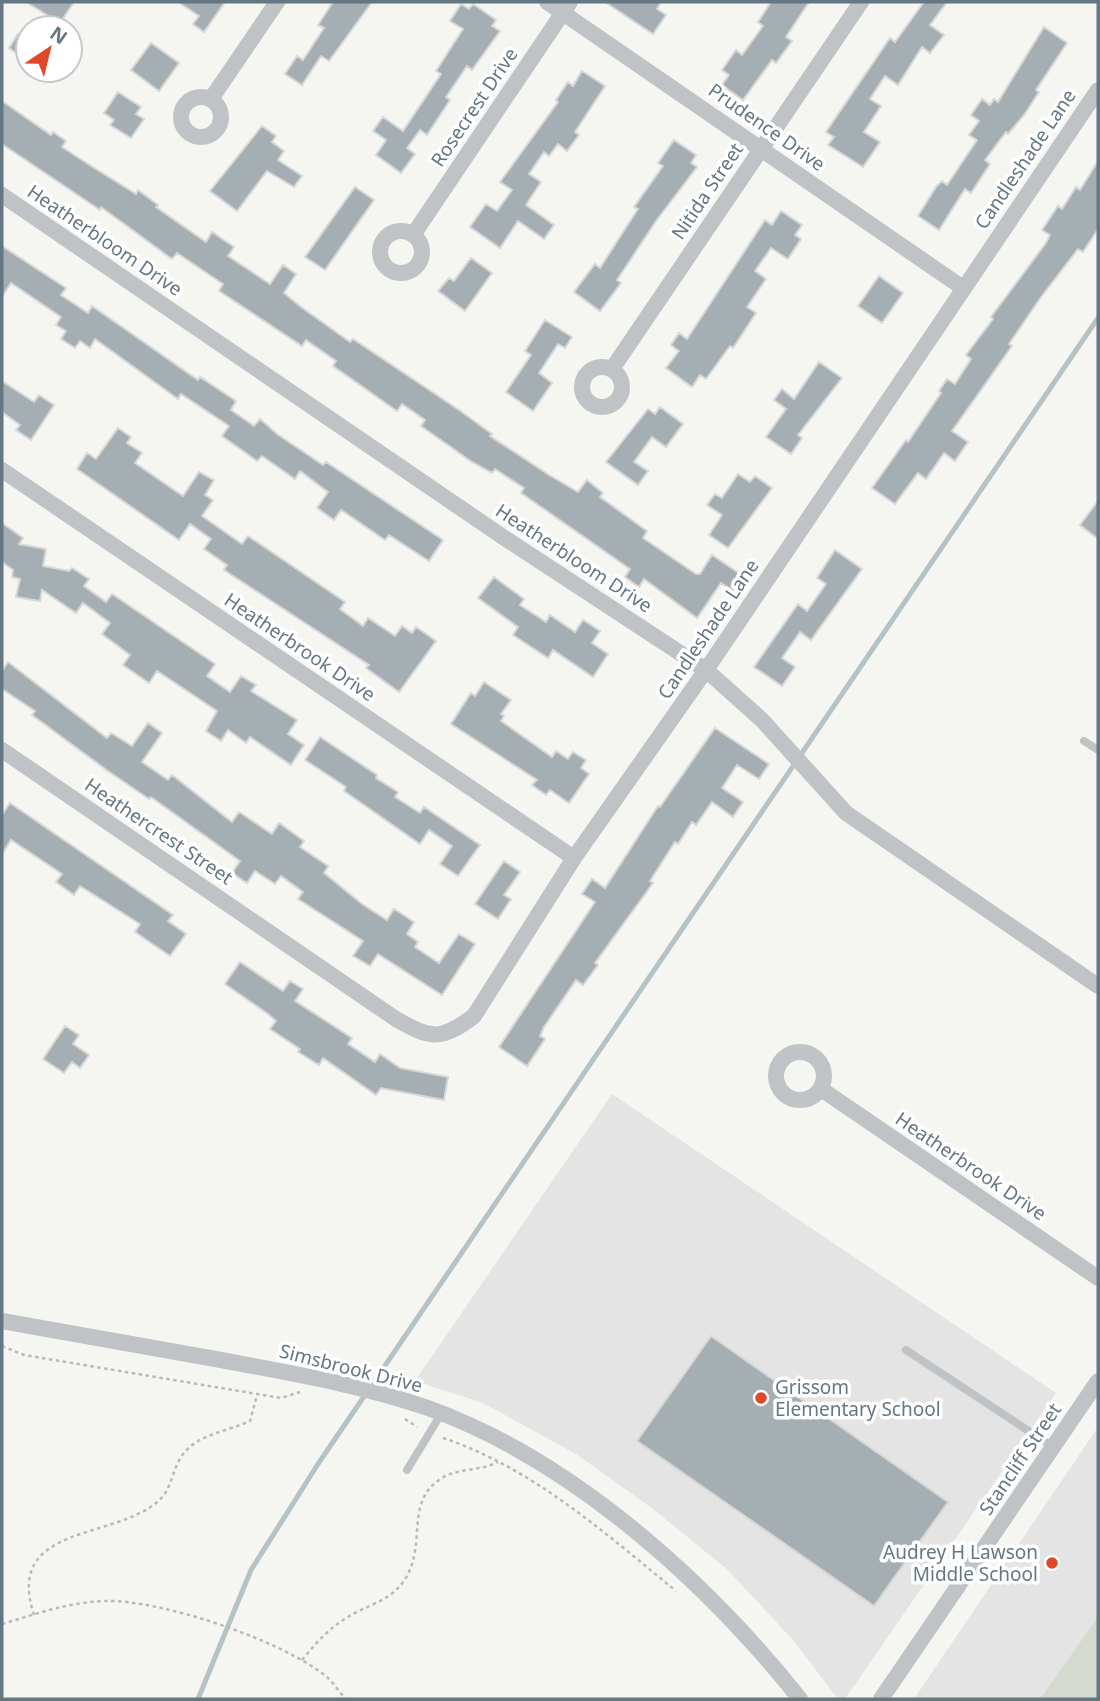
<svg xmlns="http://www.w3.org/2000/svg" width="1100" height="1701" viewBox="0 0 1100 1701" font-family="'Noto Sans',sans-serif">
<rect width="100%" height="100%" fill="#f5f5f2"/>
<path fill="#e3e4e3" d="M612 1094 1056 1393 845 1699H838L793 1640 728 1570 653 1509 576 1454 483 1403 415 1381Z
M1098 1427V1699H914Z"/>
<path fill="#d5dad1" d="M1098 1617V1699H1040Z"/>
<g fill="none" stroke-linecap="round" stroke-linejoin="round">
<path stroke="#b5c3c6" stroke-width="5" d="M198 1699 251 1570 318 1464 1098 318"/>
</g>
<path fill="#a5aeb3" stroke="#d7d7d5" stroke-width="2" d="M26 2H74L60 23Z
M178 2H225L204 32 193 24 199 16Z
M333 2H372L329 61 321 56 302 85 285 74 297 56 303 60 324 28 318 25Z
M605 2H661L657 9 666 15 653 34Z
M771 2H809L786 37 792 41 776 63 772 60 743 100 722 85 729 75 722 70 736 50 742 55 763 26 758 22Z
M924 2H947L930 25 944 35 930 53 922 47 898 85 885 76 870 99 881 106 864 132 880 142 863 167 828 145 834 137 826 132 890 38 895 42Z
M461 4 469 9 473 4 496 20 492 26 500 31 472 70 467 66 446 97 450 100 427 135 420 130 407 148 415 154 401 173 376 155 386 140 373 131 383 117 403 131 441 74 436 71 463 29 450 21Z
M1044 27 1067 43 1036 90 1039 92 1024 115 1008 134 1006 132 985 160 990 164 971 193 965 189 939 230 918 216 936 187 942 181 947 185 977 140 969 135 979 121 971 115 982 99 990 105 994 99 998 102Z
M18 34 28 41V61L9 48Z
M151 43 179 63 159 91 131 70Z
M582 71 605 86 575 132 579 135 567 151 558 144 549 156 544 152 529 174 541 182 526 205 554 225 544 239 518 221 500 248 470 227 486 204 497 211 512 190 500 182 558 102 556 100 568 82 573 86Z
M118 92 141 107 136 114 144 119 131 138 110 125 114 120 104 113Z
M2 101 51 135 53 132 66 141 62 147 88 164 136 194 138 190 158 205 156 207 206 242 212 232 234 247 228 256 270 284 283 265 296 274 284 293 301 307 350 342 353 339 459 410 492 434 490 436 549 475 578 492 587 480 603 493 600 497 647 531 643 538 696 574H700L712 555 743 576 733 591 721 583 697 618 644 579 639 587 625 577 630 569 521 493 524 488 495 469 492 473 472 462 421 426 425 420 402 404 397 411 333 366 336 361 306 340 302 346 219 291 223 284 177 253 172 259 101 207 100 210 2 144Z
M262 126 276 136 272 142 284 151 278 160 302 176 294 187 267 171 237 211 210 191Z
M674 140 696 155 691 163 697 167 656 221 617 280 621 283 600 311 574 292 595 264 600 268 638 209 634 207 663 166 658 163Z
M1098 161V229L1083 252 1078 249 1041 297 1009 344 1012 346 952 431 968 442 955 461 944 453 926 479 918 473 895 504 872 488 906 440 908 442 941 393 939 391 947 379 955 384 971 359 966 355 993 319 991 317 1046 243 1050 235 1042 230 1058 206 1062 209 1076 187 1080 190Z
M355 187 374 200 325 270 305 257Z
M781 211 802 225 795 235 801 239 788 259 771 248 755 271 766 279 747 307 756 313 733 348 730 346 706 379 700 375 692 387 666 368 679 351 671 345 679 333 687 339 765 220 772 225Z
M2 246 66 288 61 295 88 313 92 306 198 380 200 377 236 401 231 410 254 426 260 419 277 434 323 465 326 462 443 540 429 561 389 535 385 540 341 510 334 520 317 508 328 492 300 471 295 479 262 456 257 461 222 436 229 426 181 394 178 399 95 339 90 348 80 341 75 348 61 339 66 331 56 325 61 317 11 283 2 297Z
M471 258 492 273 465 311 438 291 449 278 454 281Z
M879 276 903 293 882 323 858 306Z
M545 320 572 337 565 348 558 344 539 373 552 383 533 411 506 392 531 355 525 351Z
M819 362 842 378 798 435 802 438 791 454 766 437 786 409 774 400 782 389 794 399Z
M2 381 34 402 39 395 54 405 31 440 16 430 20 425 2 412Z
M660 407 683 424 666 447 652 437 634 462 648 471 638 485 606 462 648 409 655 414Z
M118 428 131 437 127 443 142 453 135 463 183 496 199 472 214 480 205 495 213 500 202 516 242 544 248 536 345 602 340 609 363 626 368 618 395 636 402 626 412 633 416 627 436 641 399 692 366 668 369 665 224 570 227 565 204 549 211 539 190 524 179 540 77 469 87 453 96 459Z
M738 474 750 482 755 476 772 488 728 548 709 535 722 515 707 505 715 494 722 498Z
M1098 501V539L1080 525Z
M2 523 23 538 19 544 46 549 43 566 69 571 72 568 89 579 84 586 106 602 112 594 215 664 207 676 230 692 241 676 256 685 251 691 297 720 288 734 304 745 291 765 250 737 246 743 228 730 221 741 206 731 217 711 157 671 149 683 123 665 130 655 102 634 110 623 83 603 76 613 42 590 40 601 16 597 20 579 12 577 13 570 2 562Z
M835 550 862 569 811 640 800 632 782 658 795 667 782 686 754 667 798 604 807 611 826 584 817 578Z
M494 577 524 599 520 605 546 622 550 615 575 632 583 620 600 631 592 643 608 654 593 677 553 650 548 658 513 635 518 627 478 598Z
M8 662 107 738 111 733 132 746 148 723 162 733 142 762 168 780 172 775 232 822 239 812 272 834 279 823 304 841 300 847 328 866 324 873 362 904 387 920 394 909 414 922 407 934 418 942 415 947 439 963 459 934 475 944 442 995 378 954 370 966 353 956 363 941 298 899 303 892 281 876 275 884 255 871 247 883 232 873 240 861 151 797 149 799 108 771 32 715 35 711 2 689V671Z
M484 682 511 700 501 714 504 716 501 721 552 757 556 751 568 759 573 752 586 760 581 768 589 774 569 803 550 790 546 795 532 785 537 780 451 724 471 693 475 696Z
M715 728 769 764 759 779 737 765 722 788 743 802 733 817 712 802 696 825 692 822 678 844 675 842 650 881 653 883 595 963 598 965 583 985 576 980 544 1027 540 1036 545 1039 527 1066 499 1047 595 902 582 894 592 879 605 888 658 806 660 807Z
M320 737 377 775 376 778 398 792 395 797 420 813 424 807 480 845 458 876 440 864 452 846 429 830 420 844 344 791 346 787 305 760Z
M10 803 173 915 168 921 186 934 170 956 135 932 140 924 80 886 74 895 56 882 62 874 11 840 2 854V815Z
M504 861 520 872 504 895 511 899 498 919 475 904Z
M240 962 283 991 290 981 303 989 295 1001 352 1038 348 1044 375 1062 380 1054 400 1068 448 1077 444 1100 381 1088 376 1095 323 1058 319 1065 298 1052 300 1049 270 1029 276 1021 268 1014 225 984Z
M65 1026 79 1035 73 1044 89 1055 80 1068 72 1062 64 1073 43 1059Z
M711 1336 948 1502 874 1606 637 1441Z"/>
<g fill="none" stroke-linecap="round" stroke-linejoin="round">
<path stroke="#b7babc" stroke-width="2.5" stroke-dasharray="3.5 3.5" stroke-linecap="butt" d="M2 1346 24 1355 281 1398 300 1392
M405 1419 417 1427
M443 1438C531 1467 605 1533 676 1591
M34 1615C4 1525 111 1540 156 1503 172 1491 171 1473 181 1457 196 1434 226 1432 250 1421L257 1395
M2 1624C36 1614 69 1602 105 1601 160 1599 288 1642 329 1679 335 1685 340 1693 346 1699
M302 1660C316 1643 329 1628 348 1617 362 1608 383 1602 395 1591 434 1555 399 1504 442 1478 458 1468 481 1471 498 1462"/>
<path stroke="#bfc3c6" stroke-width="8" d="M1084 741 1098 750
M906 1350 1053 1447
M407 1470 441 1414"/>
<path stroke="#bfc3c6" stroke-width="16" d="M547 2 963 288
M181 117a20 20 0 1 1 40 0a20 20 0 1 1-40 0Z
M211 99 277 2
M2 195 503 537 706 670 762 720 846 813 1098 986
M380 252a21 21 0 1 1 42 0a21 21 0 1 1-42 0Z
M413 235 570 2
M582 387a20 20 0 1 1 40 0a20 20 0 1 1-40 0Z
M612 369 861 2
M2 470 574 858
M2 750 396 1019C431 1039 441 1041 474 1016L574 858 706 670 1098 90
M776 1076a24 24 0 1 1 48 0a24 24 0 1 1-48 0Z
M821 1089 1098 1278
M2 1321C75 1334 148 1347 221 1360 290 1373 361 1385 428 1408 572 1460 706 1581 800 1699
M881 1699 1098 1381"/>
</g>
<g fill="#df4828" stroke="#fff" stroke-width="2.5">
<circle cx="761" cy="1398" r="7"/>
<circle cx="1052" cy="1563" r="7"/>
</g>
<g text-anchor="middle" stroke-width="7" stroke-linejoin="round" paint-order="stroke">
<g font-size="19" fill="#657782" stroke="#fff">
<text transform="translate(474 107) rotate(-56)" y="7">Rosecrest Drive</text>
<text transform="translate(767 127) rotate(35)" y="7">Prudence Drive</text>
<text transform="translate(1025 159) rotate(-56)" y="7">Candleshade Lane</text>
<text transform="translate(707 191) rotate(-56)" y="7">Nitida Street</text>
<text transform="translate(105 240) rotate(34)" y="7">Heatherbloom Drive</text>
<text transform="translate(574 558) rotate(33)" y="7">Heatherbloom Drive</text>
<text transform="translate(708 629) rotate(-56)" y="7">Candleshade Lane</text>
<text transform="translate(300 647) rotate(34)" y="7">Heatherbrook Drive</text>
<text transform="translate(159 831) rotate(34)" y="7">Heathercrest Street</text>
<text transform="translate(971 1166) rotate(34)" y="7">Heatherbrook Drive</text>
<text transform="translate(351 1368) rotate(14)" y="7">Simsbrook Drive</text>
<text transform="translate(1020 1459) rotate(-56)" y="7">Stancliff Street</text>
</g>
<g font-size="19" fill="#657782" stroke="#fff" text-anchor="start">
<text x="775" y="1394">Grissom<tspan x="775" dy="22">Elementary School</tspan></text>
<text x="1038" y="1559" text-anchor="end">Audrey H Lawson<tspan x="1038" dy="22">Middle School</tspan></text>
</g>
</g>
<rect width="1100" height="1701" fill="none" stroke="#657782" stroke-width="7"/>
<g transform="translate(49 49) rotate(35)"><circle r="33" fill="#ffffff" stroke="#c1c9cd" stroke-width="2"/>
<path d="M0-5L12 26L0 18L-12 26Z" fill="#df4828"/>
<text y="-10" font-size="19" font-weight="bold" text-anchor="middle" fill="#657782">N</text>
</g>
</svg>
